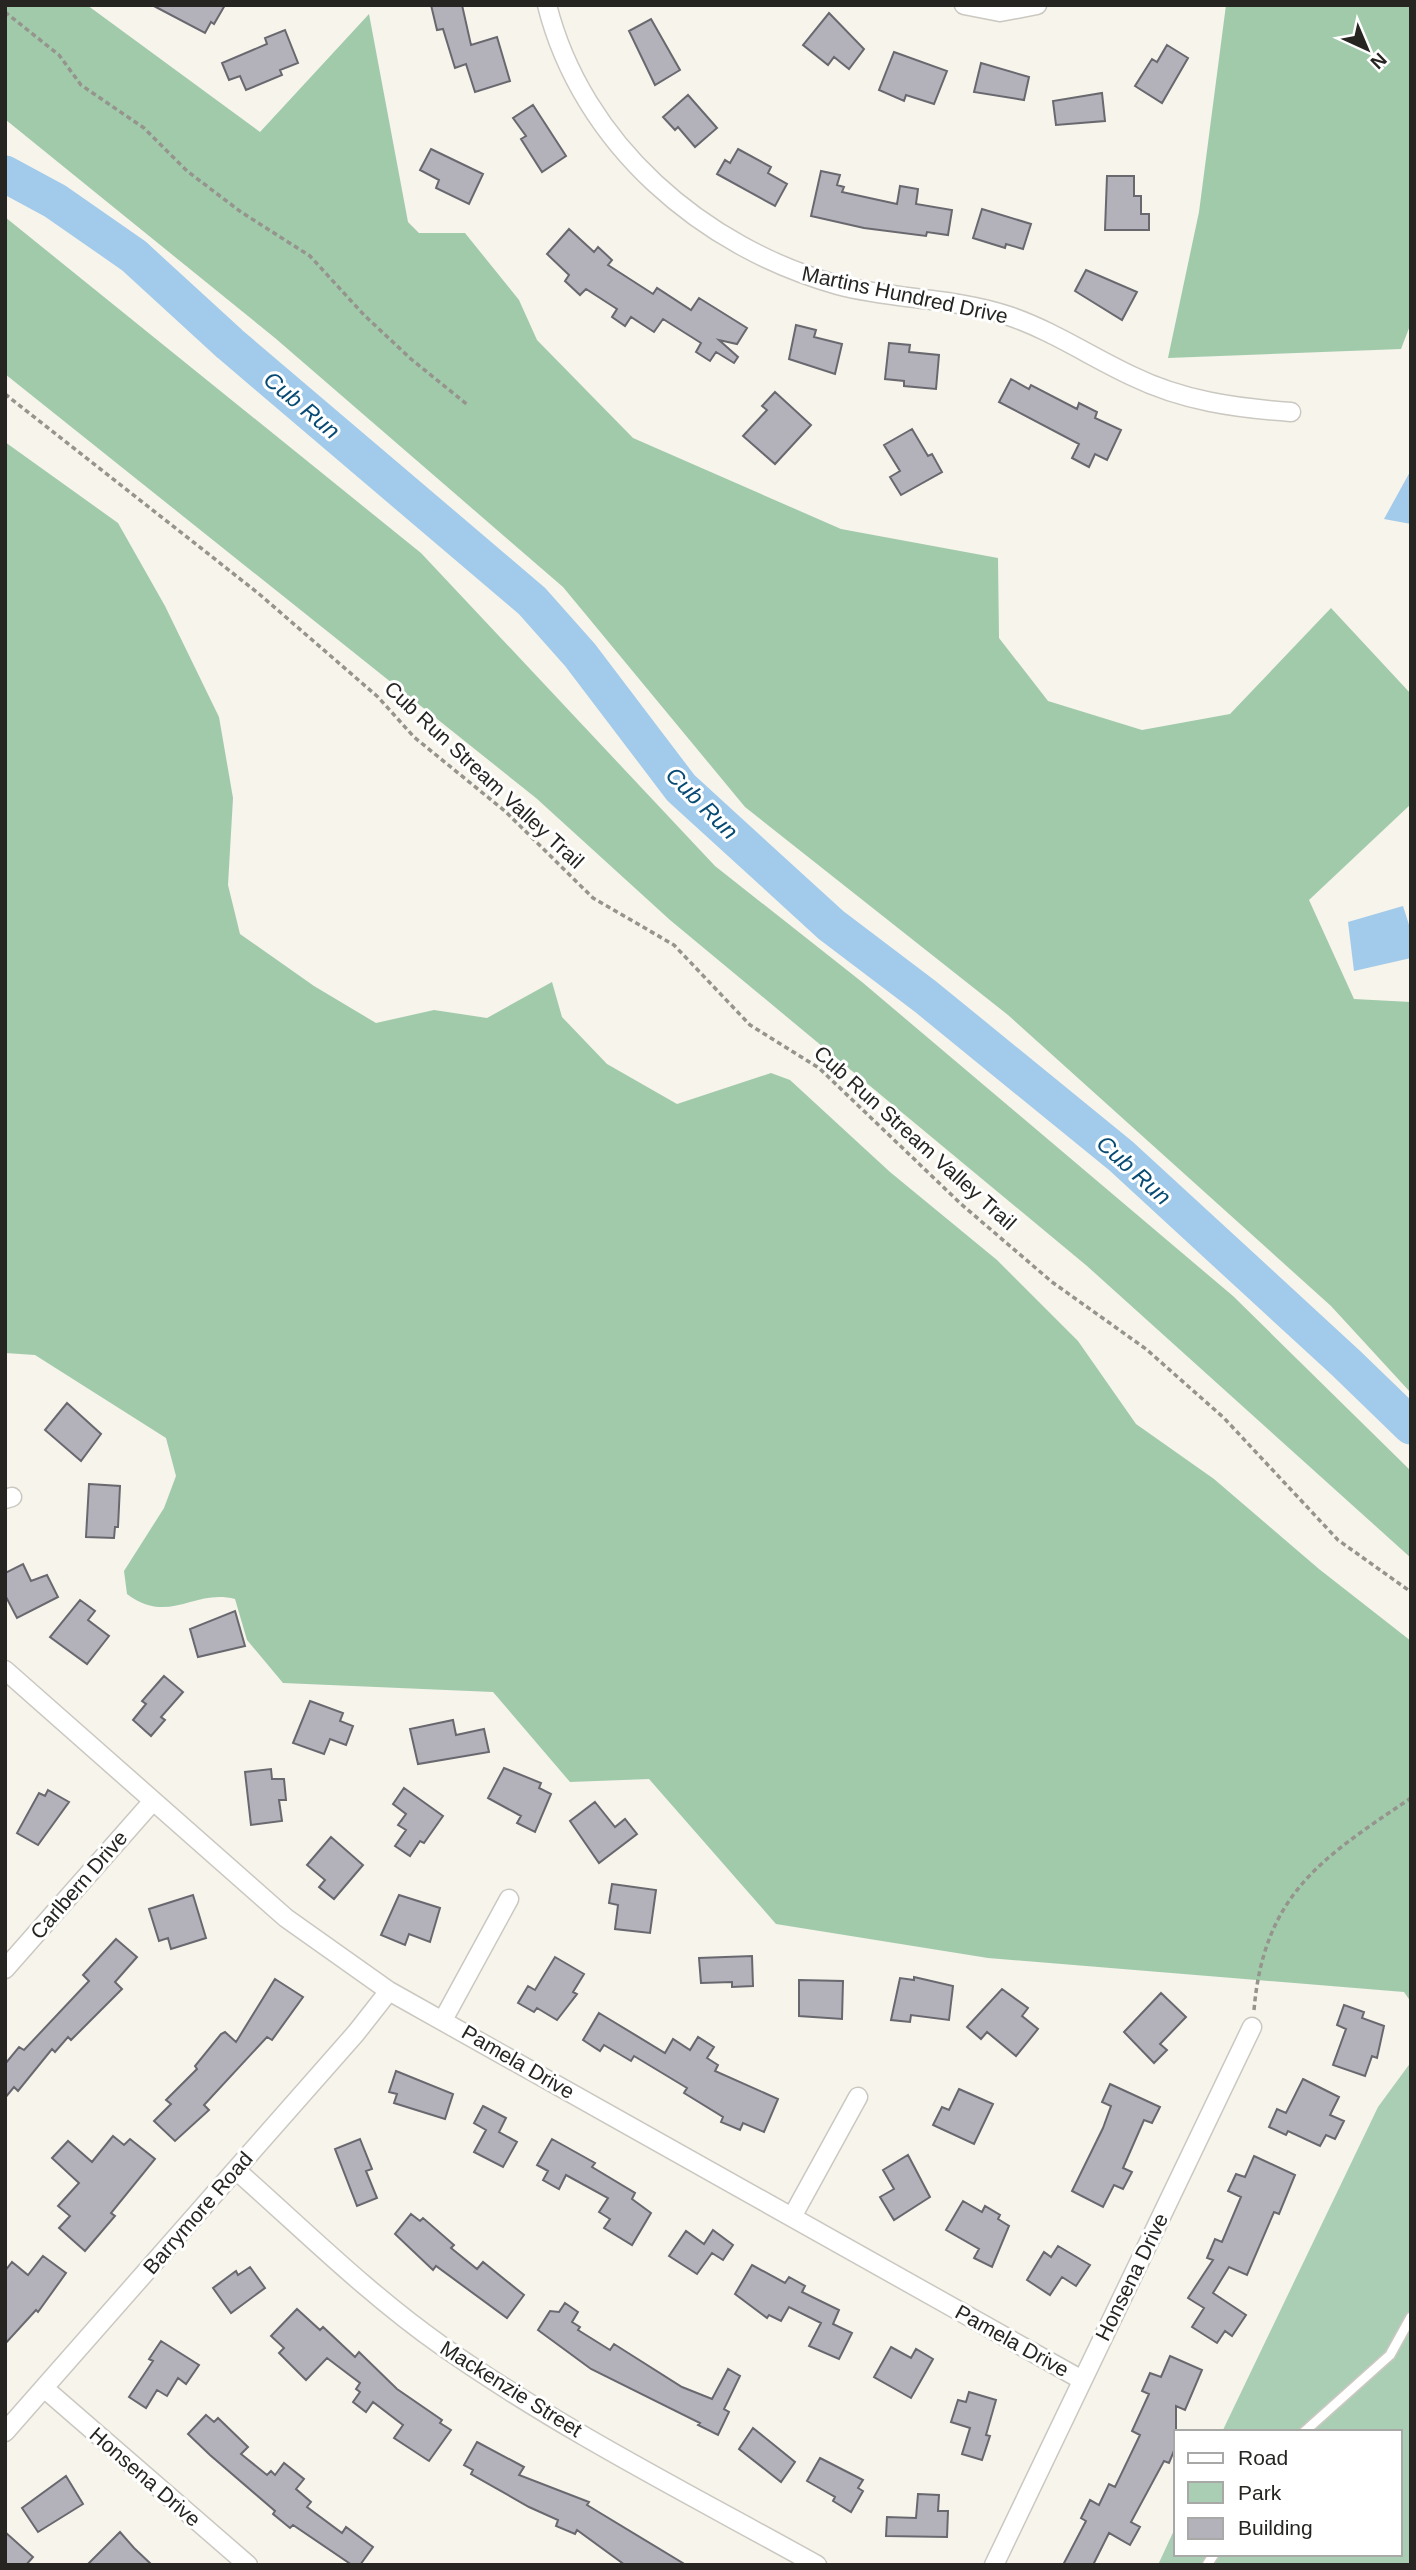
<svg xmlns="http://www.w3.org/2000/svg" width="1416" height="2570" viewBox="0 0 1416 2570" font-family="Helvetica,sans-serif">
<rect width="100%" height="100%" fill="#f6f4eb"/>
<path fill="#aaceb4" d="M1411 2062V2565H1158L1176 2526V2554H1400V2432H1222L1378 2107Z"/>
<path fill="#a1caab" d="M5 5H87L260 132 369 14 408 222 419 233H465L519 300 537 340 633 438 841 529 998 558 999 638 1048 701 1142 730 1230 714 1331 608 1411 694V804L1309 900 1354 999 1411 1002V1393L1331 1306 1008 1015 745 807 563 587 275 338 6 120Z
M1226 5H1411V323L1401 349 1168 358 1199 212Z
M5 217 421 553 715 866 862 982 1233 1296 1411 1471V1558L1087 1266 670 920 536 798 5 374Z
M5 442 118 523 165 606 219 717 233 798 228 885 240 934 314 986 376 1023 434 1010 487 1018 552 982 562 1017 607 1064 677 1104 771 1073 790 1080 890 1172 997 1260 1078 1341 1136 1424 1214 1479 1319 1569 1411 1641V2002L1404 1992 988 1958 776 1924 649 1779 570 1782 493 1692 283 1683 247 1640 235 1599C194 1588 169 1626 127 1594L124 1571 164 1508 176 1476 166 1438 35 1355 5 1353Z"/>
<path fill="#a2caea" d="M1411 470V524L1384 519Z
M1403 906 1411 931V958L1354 971 1348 922Z"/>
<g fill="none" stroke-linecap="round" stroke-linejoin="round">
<path stroke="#a2caea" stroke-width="37" d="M5 174 55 201 134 256 230 344 532 601 580 655 681 788 831 925 926 997 1121 1156 1346 1363 1411 1426"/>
</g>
<path fill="#b3b2ba" stroke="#69686f" stroke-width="2" d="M152 5H225L214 24 211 22 205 33Z
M431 5H462L471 45 497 37 510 81 475 92 466 64 455 68 443 29 437 30Z
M829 13 864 49 849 69 834 57 828 65 803 45Z
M651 19 680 70 655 85 629 31Z
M285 30 298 63 280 70 282 75 246 90 240 76 229 80 222 63 267 44 265 38Z
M1167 45 1188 58 1162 103 1135 86 1152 59 1157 62Z
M894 52 947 71 934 104 906 95 904 101 879 90Z
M981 63 1029 77 1024 100 974 92Z
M1102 93 1105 121 1056 125 1053 101Z
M688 95 717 128 695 147 678 127 675 130 663 117Z
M533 105 566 156 542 172 521 139 526 136 513 118Z
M431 149 483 174 469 204 436 188 439 180 420 170Z
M738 149 771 167 768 173 787 184 775 206 717 174 725 160 730 163Z
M821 171 840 175 837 185 844 187 842 192 897 204 900 186 918 189 916 204 952 210 948 235 927 232 926 236 864 228 811 216Z
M1107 176H1134V196H1141V214H1149V230H1105Z
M982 209 1031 224 1023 249 1006 244 1005 248 973 238Z
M569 229 594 252 598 247 612 260 608 265 653 294 657 288 691 310 699 298 747 328 737 344 719 340 738 357 734 363 716 352 710 361 696 352 701 343 663 319 654 332 631 317 625 326 612 317 617 309 586 289 580 295 565 281 569 275 547 254Z
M1086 270 1137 292 1122 320 1075 291Z
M796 325 816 330 814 337 842 344 835 374 789 359Z
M889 343 910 345 909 352 939 355 936 389 904 386V381L885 379Z
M1011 379 1029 389 1031 385 1077 409 1079 403 1097 412 1095 418 1121 430 1107 460 1095 454 1089 467 1072 458 1079 444 999 402Z
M775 392 811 425 775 464 743 436 767 410 762 406Z
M912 429 928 456 932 454 942 472 901 495 890 477 900 471 884 445Z
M67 1403 101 1434 81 1461 45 1430Z
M89 1484 120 1486 118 1527H115L114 1538 86 1537Z
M23 1564 31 1581 47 1575 58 1597 17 1618 5 1595V1573Z
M80 1600 95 1611 88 1620 109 1636 87 1664 50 1637Z
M235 1611 245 1646 198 1657 190 1629Z
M164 1676 183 1692 161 1717 165 1720 151 1736 133 1720 146 1704 142 1701Z
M310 1701 343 1713 340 1721 353 1726 346 1745 330 1739 324 1754 293 1743Z
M453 1720 456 1735 484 1729 489 1752 418 1764 410 1729Z
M504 1768 541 1783 539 1788 551 1794 535 1832 517 1823 521 1816 488 1798Z
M271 1769 272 1779H284L286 1800H279L282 1821 251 1825 245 1772Z
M404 1788 443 1816 424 1843 420 1841 410 1856 395 1846 406 1830 398 1825 406 1814 393 1804Z
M48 1790 69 1802 38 1845 17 1833 39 1793 45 1796Z
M595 1802 615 1827 625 1819 637 1834 599 1863 570 1821Z
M331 1837 363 1865 334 1899 319 1887 325 1880 307 1865Z
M612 1884 656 1890 650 1933 615 1929 618 1905 609 1903Z
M193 1895 206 1938 171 1949 168 1938 159 1941 149 1909Z
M399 1895 440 1908 430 1942 409 1934 405 1945 381 1935Z
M116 1939 137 1957 115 1982 122 1989 71 2040 68 2037 55 2052 52 2049 18 2091 14 2087 5 2098V2064L19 2047 24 2050 89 1981 83 1975Z
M752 1956 753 1986 732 1987V1982L701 1983 699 1958Z
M555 1957 584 1974 573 1992 577 1994 557 2020 537 2008 534 2012 518 2003 528 1986 535 1990Z
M914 1977 953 1986 949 2020 911 2015 910 2022 891 2020 900 1978 914 1980Z
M275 1979 303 1997 272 2040 267 2037 204 2105 209 2110 175 2141 154 2121 171 2104 166 2100 197 2069 195 2066 221 2034 225 2032 236 2042Z
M799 1980 843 1981 842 2019 799 2016Z
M1002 1989 1028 2008 1022 2016 1038 2029 1016 2056 987 2032 981 2039 967 2027Z
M1161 1993 1186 2017 1160 2044 1167 2050 1154 2063 1124 2032Z
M1344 2005 1364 2012 1362 2018 1384 2026 1377 2058 1372 2056 1365 2076 1333 2065 1346 2029 1337 2025Z
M599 2013 665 2053 673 2039 690 2050 698 2037 714 2047 707 2058 718 2065 715 2071 778 2099 764 2132 743 2123 740 2130 721 2122 723 2117 684 2093 687 2088 634 2056 631 2061 604 2045 600 2051 583 2040Z
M396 2071 453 2094 445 2119 394 2103 397 2094 389 2092Z
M1303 2079 1339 2097 1330 2115 1344 2121 1335 2139 1326 2135 1320 2146 1288 2131 1286 2135 1269 2127 1277 2109 1286 2113Z
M1110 2084 1160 2107 1152 2123 1144 2120 1123 2168 1132 2172 1123 2189 1114 2185 1103 2207 1072 2191 1103 2128 1111 2106 1102 2102Z
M959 2089 993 2104 974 2144 933 2125 942 2107 949 2110Z
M483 2106 506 2118 499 2132 517 2142 503 2167 474 2152 486 2130 474 2123Z
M113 2136 124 2145 130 2139 155 2159 111 2213 115 2216 85 2251 59 2228 70 2216 58 2206 79 2183 52 2158 68 2141 92 2162Z
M360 2139 372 2169 366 2171 377 2198 357 2206 335 2149Z
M552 2139 595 2163 592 2167 635 2193 632 2199 651 2213 632 2245 604 2228 610 2219 599 2212 608 2198 566 2175 559 2189 543 2180 548 2171 537 2165Z
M908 2155 930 2197 894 2220 880 2197 894 2189 883 2170Z
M1254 2156 1295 2175 1279 2214 1274 2212 1247 2275 1229 2267 1213 2293 1246 2315 1232 2336 1225 2331 1217 2343 1192 2327 1204 2308 1188 2298 1213 2260 1207 2258 1215 2239 1222 2242 1241 2197 1228 2191 1236 2174 1245 2177Z
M963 2201 982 2212 985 2206 1000 2215 998 2219 1009 2226 992 2267 974 2258 979 2249 946 2230Z
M411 2214 420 2221 423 2218 454 2245 451 2248 477 2269 483 2262 524 2295 507 2318 436 2266 433 2270 395 2234Z
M713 2230 733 2245 723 2260 712 2253 697 2274 669 2256 686 2231 704 2244Z
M1058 2246 1090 2265 1076 2286 1062 2277 1050 2295 1027 2280 1044 2252 1051 2257Z
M43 2256 66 2273 38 2312 36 2310 5 2344V2271L12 2262 28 2275Z
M752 2265 785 2283 789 2277 805 2286 802 2292 839 2310 833 2324 852 2333 839 2359 809 2346 821 2323 789 2307 781 2321 769 2315 767 2318 735 2294Z
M250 2267 265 2288 231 2313 213 2288 236 2271 238 2275Z
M565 2303 578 2312 572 2322 580 2327 578 2330 610 2350 614 2344 682 2387 712 2399 728 2369 740 2376 724 2409 729 2412 718 2435 698 2425 700 2423 591 2369 538 2330 550 2311 559 2312Z
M297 2309 320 2330 323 2327 355 2357 359 2352 397 2389 442 2420 440 2423 451 2430 429 2461 394 2438 403 2425 373 2402 366 2412 353 2402 360 2392 356 2389 360 2383 327 2358 306 2380 279 2353 284 2348 271 2336Z
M161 2341 199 2365 186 2384 178 2378 167 2396 157 2390 146 2408 129 2397 153 2361 149 2359Z
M891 2347 911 2358 916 2349 933 2359 911 2398 874 2377Z
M1170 2356 1202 2370 1185 2410 1176 2406V2446L1169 2463 1164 2461 1131 2522 1140 2527 1130 2545 1109 2533 1093 2565H1063L1086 2521 1081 2518 1090 2500 1099 2505 1109 2484 1115 2487 1140 2435 1132 2431 1149 2394 1142 2391 1150 2373 1161 2377Z
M969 2392 996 2400 986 2435 990 2436 982 2460 962 2454 970 2428 951 2422 958 2400 966 2402Z
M206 2415 214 2422 218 2418 248 2447 241 2454 267 2475 271 2471 275 2475 284 2463 304 2479 296 2489 311 2502 307 2507 342 2533 346 2527 373 2547 360 2565H352L293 2525 290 2528 273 2514 275 2511 210 2455 188 2434Z
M753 2428 795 2462 781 2482 739 2449Z
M477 2442 524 2467 519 2475 589 2502 587 2505 686 2565H625L577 2530 575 2534 556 2526 558 2520 529 2507 471 2474 473 2470 464 2465Z
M820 2458 863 2480 858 2488 863 2491 851 2512 833 2501 835 2497 807 2481Z
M66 2476 83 2504 38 2532 22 2508Z
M918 2494 939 2495 938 2511H948L947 2537 886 2536 887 2517 916 2518Z
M5 2532 33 2557 26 2565H5Z
M120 2532 134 2548 152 2565H87Z"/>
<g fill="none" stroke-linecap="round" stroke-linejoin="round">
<defs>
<path id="service" d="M1304 2432 1390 2355 1411 2317
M1207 2565 1214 2554"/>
<path id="minor" d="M547 5C582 144 703 248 838 285 894 300 953 297 1009 316 1053 331 1091 357 1132 376 1183 401 1236 408 1291 412
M964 5 1000 12 1037 5
M5 1499 12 1497
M5 1670 286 1918 389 1991 1082 2380
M5 1969 153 1801
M443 2020 509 1899
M236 2170C303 2229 368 2294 442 2346 560 2429 691 2495 817 2565
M792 2217 858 2097
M44 2388 248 2565
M5 2432 356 2033 389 1991
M994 2565 1252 2027"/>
</defs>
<use href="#service" stroke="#cac8c0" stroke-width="12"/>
<use href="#minor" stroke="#cac8c0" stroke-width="21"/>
<path stroke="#95948d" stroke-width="3.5" stroke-dasharray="5 3.5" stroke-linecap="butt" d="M5 12 59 55 81 85 144 128 187 171 241 212 310 256 364 315 411 359 469 406
M5 394 258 593 378 697 414 737 506 812 593 898 674 945 750 1025 819 1068 961 1204 1052 1282 1146 1349 1224 1418 1338 1540 1411 1592
M1254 2010C1264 1894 1322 1858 1411 1798"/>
<use href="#service" stroke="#fff" stroke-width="9"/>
<use href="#minor" stroke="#fff" stroke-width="18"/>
</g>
<g text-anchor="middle" stroke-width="6" stroke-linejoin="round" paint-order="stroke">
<g font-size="21" fill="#262522" stroke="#fff">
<text transform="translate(905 295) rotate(12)" y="7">Martins Hundred Drive</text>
<text transform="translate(484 775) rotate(43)" y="7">Cub Run Stream Valley Trail</text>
<text transform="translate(915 1138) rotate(42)" y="7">Cub Run Stream Valley Trail</text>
<text transform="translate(79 1885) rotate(-49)" y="7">Carlbern Drive</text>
<text transform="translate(518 2062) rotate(30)" y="7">Pamela Drive</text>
<text transform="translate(198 2213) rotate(-49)" y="7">Barrymore Road</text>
<text transform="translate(1132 2277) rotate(-64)" y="7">Honsena Drive</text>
<text transform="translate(1012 2341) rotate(29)" y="7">Pamela Drive</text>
<text transform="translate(511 2389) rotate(32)" y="7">Mackenzie Street</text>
<text transform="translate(145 2477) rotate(41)" y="7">Honsena Drive</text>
</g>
<g font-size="23" font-style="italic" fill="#074b74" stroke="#fff">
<text transform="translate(302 405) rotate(40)" y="8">Cub Run</text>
<text transform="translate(702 803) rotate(45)" y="8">Cub Run</text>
<text transform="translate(1134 1170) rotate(42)" y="8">Cub Run</text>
</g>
</g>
<rect width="1416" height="2570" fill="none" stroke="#262522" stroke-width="14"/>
<rect x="1174" y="2430" width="228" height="126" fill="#ffffff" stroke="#a8a8a7" stroke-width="2"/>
<rect x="1188" y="2453" width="35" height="10" fill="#ffffff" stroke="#a8a8a7" stroke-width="2"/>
<text x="1238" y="2465" font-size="21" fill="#262522">Road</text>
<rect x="1188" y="2482" width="35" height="21" fill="#aaceb4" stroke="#a8a8a7" stroke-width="2"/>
<text x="1238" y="2500" font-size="21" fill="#262522">Park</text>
<rect x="1188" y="2518" width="35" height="21" fill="#b3b2ba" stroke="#a8a8a7" stroke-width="2"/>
<text x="1238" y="2535" font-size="21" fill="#262522">Building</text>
<g transform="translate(1367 49) rotate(136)" stroke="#ffffff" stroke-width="5" paint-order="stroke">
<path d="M0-5L12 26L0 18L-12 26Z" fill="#262522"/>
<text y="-10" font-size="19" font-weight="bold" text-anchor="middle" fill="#262522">N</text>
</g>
</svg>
